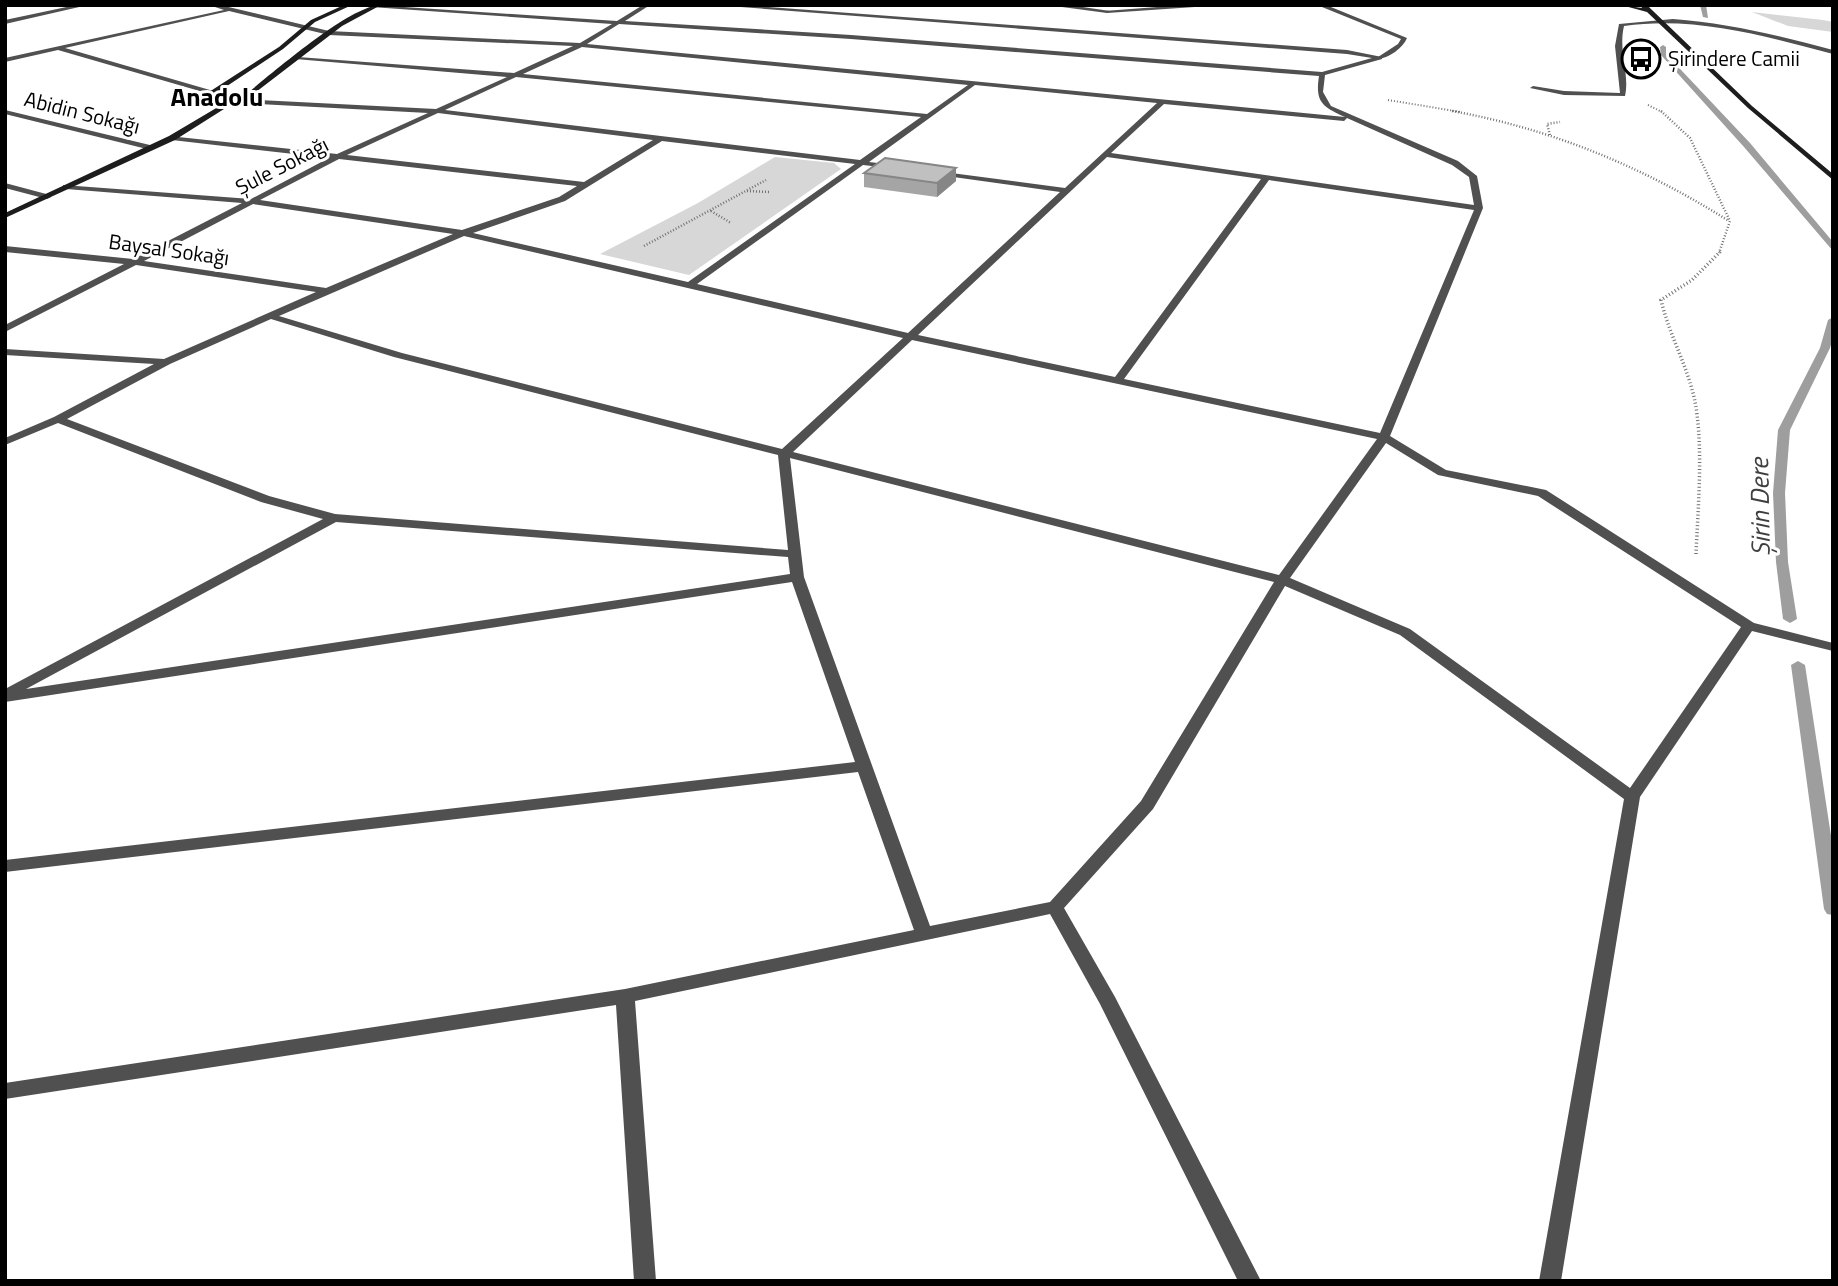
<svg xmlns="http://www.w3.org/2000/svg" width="1838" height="1286" viewBox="0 0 1838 1286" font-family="'Titillium Web',sans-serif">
<rect width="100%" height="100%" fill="#fff"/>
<path fill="#d7d7d7" d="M1752 12 1823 20 1833 22V32L1788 26Z
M775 157 834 163 841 169 689 275 600 254 698 203Z"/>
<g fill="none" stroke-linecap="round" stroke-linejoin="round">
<path fill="#9e9e9e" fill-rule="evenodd" d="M1700 5H1706L1708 18 1703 17Z
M1663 45 1666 47V54L1750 143 1833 242V251L1744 147 1661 55 1660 47Z
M1833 317V338L1830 348 1790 430 1785 493 1788 562 1797 619 1790 623 1783 619 1776 562 1773 493 1778 430 1820 348 1828 320Z
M1798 661 1805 665 1833 849V915L1827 914 1824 909 1791 665Z"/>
<path stroke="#727272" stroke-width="2" stroke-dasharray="1 2" stroke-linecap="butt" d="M1388 100 1461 112
M1648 105 1662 112"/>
<path stroke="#727272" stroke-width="2.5" stroke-dasharray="1 2" stroke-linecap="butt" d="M1452 111C1552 129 1643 167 1729 221
M1661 111 1690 138 1730 221 1719 253
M1550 135 1547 124 1560 122
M747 191 769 192
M711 211 731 223
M644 246 766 180"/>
<path stroke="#727272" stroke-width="3.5" stroke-dasharray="1 2.5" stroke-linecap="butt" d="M1696 554C1698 507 1704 442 1694 397 1686 363 1669 334 1661 300L1692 280 1721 251"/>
<path fill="#505050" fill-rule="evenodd" d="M1184 5H1224L1107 13 1104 11Z
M1317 5H1326L1407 38C1403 48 1389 58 1378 59V57L1398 44 1401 39Z"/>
<path fill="#505050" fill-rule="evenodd" d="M76 5H88L5 24V20Z
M209 5H220L329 31 580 43 612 24 371 7 374 5 617 21 643 5H650L625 21 851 35 1322 72 1372 58 1347 54 714 5H743L1347 50 1382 57V59L1325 75 1323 92 1331 106 1458 161 1477 176 1483 208 1390 436 1446 470 1546 490 1754 623 1833 643V651L1752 631 1640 797 1561 1281H1539L1624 799 1400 635 1285 586 1153 809 1064 908 1115 997 1261 1281H1238L1100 1004 1050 914 635 1001 656 1281H634L616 1005 5 1099V1083L625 989 914 930 858 772 5 872V860L855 762 792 582 5 702V689L323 519 261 502 58 423 5 445V438L54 417 154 364 5 355V349L164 359 316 292 136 265 5 332V325L124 264 5 252V246L133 259 242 203 66 189H63V185L251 199 329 158 172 140H169V136L337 154 428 113 241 103 58 50 5 62V58L224 10ZM229 11 329 35 573 46 514 73 298 57 295 59 507 77 436 109 241 99 65 48ZM619 24 851 39 1319 76C1315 102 1322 107 1345 117L587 44ZM582 47 968 85 927 114 523 74ZM516 77 921 117 860 160 445 110ZM975 85 1157 103 1065 188 936 171V175H939L1060 192 908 333 697 284 863 165 898 169V165H895L869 162ZM1164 104 1344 121 1347 118 1452 165 1469 177 1474 205 1111 153ZM438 113 653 140 584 182 347 155ZM662 141 855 164 688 282 473 233 565 201ZM1107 157 1261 179 1115 377 918 335ZM339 159 577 186 559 197 462 230 260 200ZM1269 180 1474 210 1380 433 1124 379ZM253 204 453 234 326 288 144 261ZM464 236 903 338 782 449 402 353 279 316ZM271 319 394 357 778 455 788 550 335 514 269 496 67 419 170 364ZM912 340 1377 439 1279 575 793 452ZM1386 443 1438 475 1538 496 1741 627 1630 788 1410 629 1290 578ZM790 458 1274 582 1141 801 1050 902 930 926 804 577ZM336 522 788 557 790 574 26 689Z
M1047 5H1069L1110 11 1107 13Z
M1673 19C1728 23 1780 36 1833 50V54C1764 36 1696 16 1624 26 1618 52 1630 73 1625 96L1564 95 1530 88 1533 86 1564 91 1620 93 1615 46 1619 24Z
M5 110 154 146 155 148 151 150 5 114Z
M5 183 50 195 51 197 47 199 5 188Z"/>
<path fill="#1d1d1d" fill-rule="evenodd" d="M344 5H352L315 22 283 49 215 94 223 105 239 100C267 78 349 5 381 5L342 26 243 102 224 109 175 140 5 218V213L169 136 218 107 209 92 279 47 311 20Z
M1621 5 1642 8 1640 5H1647L1652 10 1752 106 1833 174V180L1748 108 1647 12Z"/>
</g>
<path fill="#a5a5a5" d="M864 173 956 181 937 197 864 187Z"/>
<path fill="#868686" d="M956 168V181L937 197V183Z"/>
<path fill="#c0c0c0" stroke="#868686" stroke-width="2" d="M885 158 956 168 937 183 864 173Z"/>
<defs>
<symbol id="bus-ring" viewBox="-11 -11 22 22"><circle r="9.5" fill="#fff" stroke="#000" stroke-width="1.5"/><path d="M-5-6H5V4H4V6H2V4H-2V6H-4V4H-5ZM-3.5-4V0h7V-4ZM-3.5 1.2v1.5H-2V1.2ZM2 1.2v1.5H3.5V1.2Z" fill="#000"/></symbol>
</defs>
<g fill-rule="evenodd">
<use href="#bus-ring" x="1619" y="37" width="44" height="44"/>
</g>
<g text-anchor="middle" stroke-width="6" stroke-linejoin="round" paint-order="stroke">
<g font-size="21" fill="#000" stroke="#fff" text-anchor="start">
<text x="1668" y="66">Şirindere Camii</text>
</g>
<g font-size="21" fill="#000" stroke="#fff">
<text transform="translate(82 113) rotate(14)" y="7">Abidin Sokağı</text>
<text transform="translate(282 166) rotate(-27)" y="7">Şule Sokağı</text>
<text transform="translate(169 250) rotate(8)" y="7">Baysal Sokağı</text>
</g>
<g font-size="26" font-weight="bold" fill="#000" stroke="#fff">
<text x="217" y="106">Anadolu</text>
</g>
<g font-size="26" font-style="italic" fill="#3f3f3f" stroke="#fff">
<text transform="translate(1760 507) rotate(-91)" y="9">Şirin Dere</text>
</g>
</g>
<rect width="1838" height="1286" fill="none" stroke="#000000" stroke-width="14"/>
</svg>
